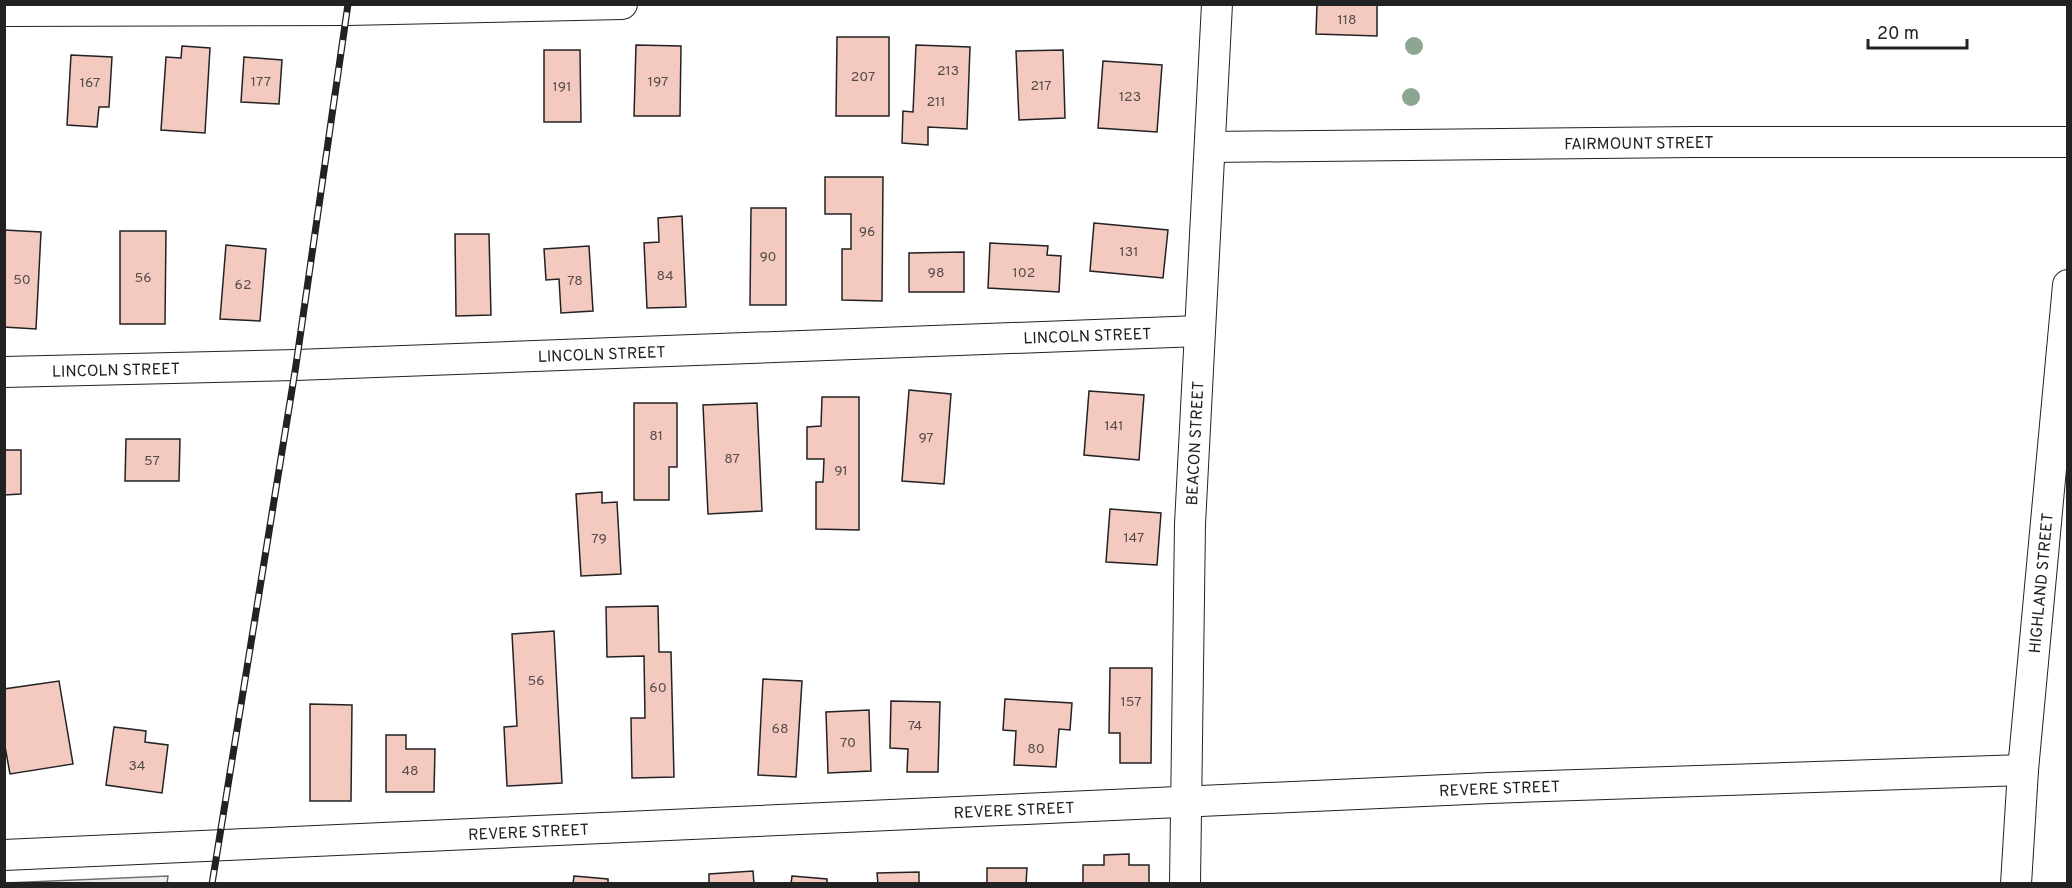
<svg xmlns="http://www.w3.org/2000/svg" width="2072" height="888" viewBox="0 0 2072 888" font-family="Overpass,sans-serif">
<rect width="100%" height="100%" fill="#fff"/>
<path fill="#ededed" stroke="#6f6f6f" stroke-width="1.5" d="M168 876 167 884 4 883H5Z"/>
<path fill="#f3c9c0" stroke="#222" stroke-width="1.5" d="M1317 4H1377V36L1316 34Z
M837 37H889V116H836Z
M636 45 681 46 680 116H634Z
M916 45 970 47 967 129 928 127V145L902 143 903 111 913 112Z
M182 46 210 48 205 133 161 130 166 57 181 58Z
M544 50H580L581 122H544Z
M1063 50 1065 118 1019 120 1016 51Z
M71 55 112 57 109 107H99L97 127 67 125Z
M244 57 282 60 279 104 241 102Z
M1103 61 1162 65 1157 132 1098 128Z
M825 177H883L882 301 842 300V249H851V214H825Z
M751 208H786V305H750Z
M682 216 686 307 647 308 644 243 659 242 658 218Z
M1094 223 1168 230 1163 278 1090 271Z
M4 230 41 232 36 329 4 327Z
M120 231H166L165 324H120Z
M455 234H489L491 315 456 316Z
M990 243 1048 246 1047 255 1061 256 1059 292 988 288Z
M226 245 266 249 260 321 220 319Z
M589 246 593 311 561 313 559 279 546 280 544 249Z
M964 252V292H909V253Z
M909 390 951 394 944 484 902 481Z
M1089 391 1144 395 1139 460 1084 455Z
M822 397H859V530L816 529V482H823L824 459H807V427L821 426Z
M634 403H677V467H669V500H634Z
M757 403 762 511 708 514 703 405Z
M126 439H180L179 481H125Z
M4 450H21V494L4 495Z
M602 492V503L617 502 621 574 581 576 576 494Z
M1110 509 1161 513 1157 565 1106 562Z
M658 606 659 652H671L674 777 632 778 631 718H645L644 656 607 657 606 607Z
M554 631 562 783 507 786 504 727 517 726 512 634Z
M1110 668H1152L1151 763H1120V733H1109Z
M763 679 802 681 796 777 758 775Z
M59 681 73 764 10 774 4 741V689Z
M1005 699 1072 703 1070 730 1059 729 1056 767 1014 765 1016 731 1003 730Z
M891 701 940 702 938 772H907L908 749 890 748Z
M310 704 352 705 351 801H310Z
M869 710 871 771 828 773 826 712Z
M114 727 146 731 145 742 168 745 162 793 106 785Z
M386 735H406V749H435L434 792H386Z
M1129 854V865H1149V884H1083V865H1104V855Z
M987 868H1027L1026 884H987Z
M753 871 754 884H709V874Z
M919 872V884H878L877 873Z
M574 876 608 879V884H573Z
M792 876 827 879V884H791Z"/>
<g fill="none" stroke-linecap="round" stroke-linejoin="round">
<defs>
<g id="street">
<path d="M4 11 348 10 622 4"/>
<path id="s1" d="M1210 147 1695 142H2068"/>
<path id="s2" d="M4 372 296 365 1199 331"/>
<path id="s3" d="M4 855 1490 788 2023 770"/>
<path id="s4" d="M1185 884 1190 524 1217 4"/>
<path id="s5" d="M2016 884 2023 770 2068 285"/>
</g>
</defs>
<use href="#street" stroke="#222" stroke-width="32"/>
<use href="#street" stroke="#fff" stroke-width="30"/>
<defs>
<path id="rail" d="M212 884 296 365 348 4"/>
</defs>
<use href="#rail" stroke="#222" stroke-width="7"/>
<use href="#rail" stroke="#fff" stroke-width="4.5" stroke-dasharray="14" stroke-linecap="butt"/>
</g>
<g fill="#8da692">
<circle cx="1414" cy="46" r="9"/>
<circle cx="1411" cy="97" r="9"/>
</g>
<g text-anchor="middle" stroke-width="4.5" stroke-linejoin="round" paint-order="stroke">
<g font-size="14" fill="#564c4a">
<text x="1347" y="24">118</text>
<text x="948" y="75">213</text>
<text x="863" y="81">207</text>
<text x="261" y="86">177</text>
<text x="658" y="86">197</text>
<text x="90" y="87">167</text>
<text x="1041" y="90">217</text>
<text x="562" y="91">191</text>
<text x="1130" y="101">123</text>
<text x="936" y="106">211</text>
<text x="867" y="236">96</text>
<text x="1129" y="256">131</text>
<text x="768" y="261">90</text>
<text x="936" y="277">98</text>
<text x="1024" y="277">102</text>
<text x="665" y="280">84</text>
<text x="143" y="282">56</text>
<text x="22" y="284">50</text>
<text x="575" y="285">78</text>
<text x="243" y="289">62</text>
<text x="1114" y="430">141</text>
<text x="656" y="440">81</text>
<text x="926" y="442">97</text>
<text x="732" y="463">87</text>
<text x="152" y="465">57</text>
<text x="841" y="475">91</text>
<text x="1134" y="542">147</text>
<text x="599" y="543">79</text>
<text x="536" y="685">56</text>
<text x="658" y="692">60</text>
<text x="1131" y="706">157</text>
<text x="915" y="730">74</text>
<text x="780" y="733">68</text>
<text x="848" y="747">70</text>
<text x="1036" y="753">80</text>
<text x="137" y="770">34</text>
<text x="410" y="775">48</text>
</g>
<g font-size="16" fill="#222" stroke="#fff">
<text dy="6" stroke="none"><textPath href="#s1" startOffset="429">FAIRMOUNT STREET</textPath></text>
<text dy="6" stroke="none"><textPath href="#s2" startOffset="1084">LINCOLN STREET</textPath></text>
<text dy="6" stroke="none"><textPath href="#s2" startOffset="598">LINCOLN STREET</textPath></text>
<text dy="6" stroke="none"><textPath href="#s2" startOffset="112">LINCOLN STREET</textPath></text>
<text dy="6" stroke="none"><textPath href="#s4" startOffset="441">BEACON STREET</textPath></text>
<text dy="6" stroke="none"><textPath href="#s5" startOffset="302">HIGHLAND STREET</textPath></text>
<text dy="6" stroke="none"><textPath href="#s3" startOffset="1497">REVERE STREET</textPath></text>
<text dy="6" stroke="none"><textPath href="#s3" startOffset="1011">REVERE STREET</textPath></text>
<text dy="6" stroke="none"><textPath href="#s3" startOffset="525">REVERE STREET</textPath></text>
</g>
</g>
<rect width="2072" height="888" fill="none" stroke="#222222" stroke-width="12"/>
<path d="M1868 39v9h99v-9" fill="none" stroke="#222222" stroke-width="3"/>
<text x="1877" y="39" font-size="18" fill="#222222" stroke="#ffffff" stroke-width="4.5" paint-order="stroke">20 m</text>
</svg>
